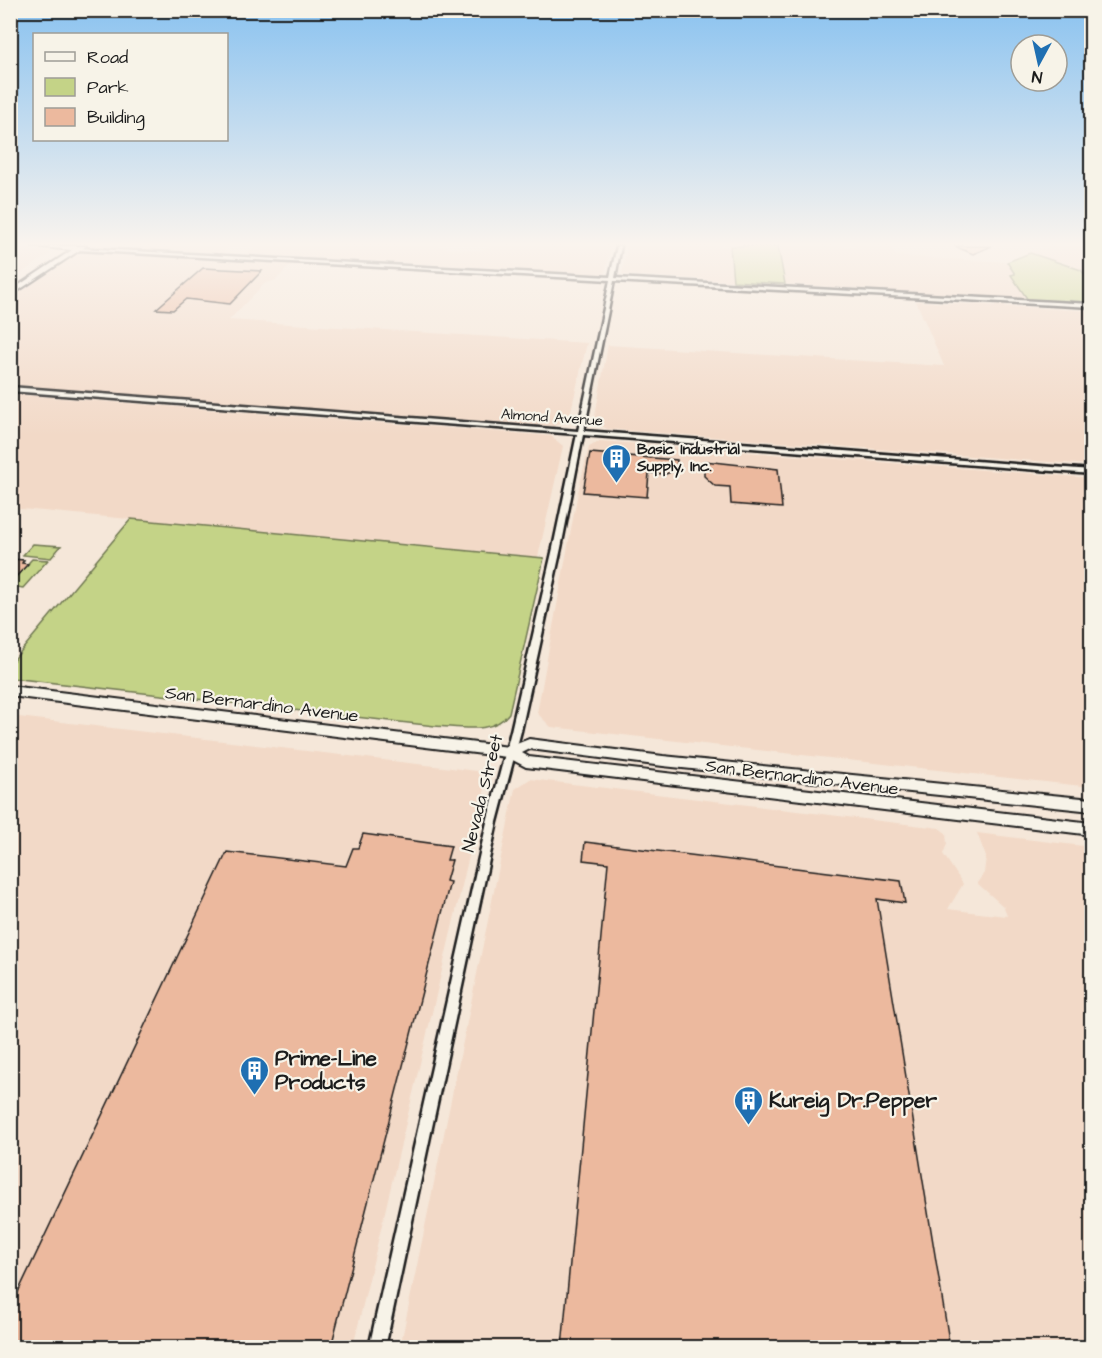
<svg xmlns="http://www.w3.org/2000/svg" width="1102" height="1358" viewBox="0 0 1102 1358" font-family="'Architects Daughter',sans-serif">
<rect width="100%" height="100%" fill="#f5e7d9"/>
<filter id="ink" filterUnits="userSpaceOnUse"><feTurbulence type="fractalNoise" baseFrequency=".0167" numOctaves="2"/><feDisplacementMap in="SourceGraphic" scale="12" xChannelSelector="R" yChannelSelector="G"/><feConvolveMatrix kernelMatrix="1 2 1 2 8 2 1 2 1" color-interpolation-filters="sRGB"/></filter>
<g filter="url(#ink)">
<path fill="#f2d9c7" d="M95 246H231L223 253Z
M256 246H447L446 249 479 251 492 246H611L605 273 602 274 247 254Z
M627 246H730L733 281 626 275 622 274Z
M778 246H891L896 256 1007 262 1016 275 1012 276 1028 300 785 284Z
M1050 246H1091V276L1030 253Z
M11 249 48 251 50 254 11 280Z
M87 252 292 264 276 280 264 284 229 320 587 343 569 419 553 426 11 387 10 299 75 255Z
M916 301 1091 311V465L607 429 594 421 608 345 944 366Z
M10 394 551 436 563 446 538 557 11 508Z
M600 441 1091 478V787L551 727 537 713 578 492 589 447Z
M10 716 477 771 480 779 484 780 486 784 353 1347H11Z
M530 779 939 828 946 833 947 844 943 854 963 884 948 909 979 913 1007 916 1004 907 977 883 984 873 986 857 977 833 1091 847V1347L400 1348 515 789Z"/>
<path fill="#c4d387" stroke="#707852" stroke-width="1.5" d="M730 246H778L785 284 733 281Z
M1030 253 1081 270 1086 276H1091V303L1028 300 1011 275 1015 274 1007 262Z
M131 519 544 558 509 713C493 735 461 727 435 726L11 678V663Z
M33 544 61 546 51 558 23 555Z
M32 559 48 560 23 588 11 586 10 583Z"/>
<path fill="#ecb99e" stroke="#1c1c1c" stroke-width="1.5" d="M954 246H992L973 254Z
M203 268 262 271 230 304 186 299 173 310 156 309Z
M590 453 677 460V469L666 474 649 473 647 497 583 492Z
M704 461 778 469 782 508 731 504 730 487 715 486 704 476Z
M10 559 24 560 22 563 28 564 10 583Z
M363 834 451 846 447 860H452L446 881 450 882 331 1347H10V1309L227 852 346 866 353 848H358Z
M585 842 901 881 905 903 877 899 950 1347H562L608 863 583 860Z"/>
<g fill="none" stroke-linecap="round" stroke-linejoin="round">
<defs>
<path id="minor" d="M617 246H621L615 278 1092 304V307L614 281 584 431 1092 470V474L583 435 561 548 521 731 497 822 385 1348H369L487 822 511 731 553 548 577 434 10 391V387L578 431 610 280 79 250 77 249 79 248 610 277Z"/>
<path id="major" d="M33 246H86L10 296V291L72 250Z
M10 686 509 747 529 739 663 756 1092 799V811L663 766 530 749 522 753 529 757 1092 823V835L526 767 507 757 10 696Z"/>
</defs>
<use href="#minor" stroke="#1c1c1c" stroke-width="5"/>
<use href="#major" stroke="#1c1c1c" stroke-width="4"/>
<use href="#minor" fill="#f7f3e8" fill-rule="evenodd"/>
<use href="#major" fill="#f7f3e8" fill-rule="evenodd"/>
</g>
</g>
<linearGradient id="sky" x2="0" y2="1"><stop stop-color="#89c2f0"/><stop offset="0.56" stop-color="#faf4ee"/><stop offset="1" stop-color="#faf4ee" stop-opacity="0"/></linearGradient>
<rect width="1102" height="436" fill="url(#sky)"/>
<defs>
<symbol id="building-pin" viewBox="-11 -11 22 30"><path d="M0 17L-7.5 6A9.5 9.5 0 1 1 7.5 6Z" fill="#1f6fb2" stroke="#f7f3e8"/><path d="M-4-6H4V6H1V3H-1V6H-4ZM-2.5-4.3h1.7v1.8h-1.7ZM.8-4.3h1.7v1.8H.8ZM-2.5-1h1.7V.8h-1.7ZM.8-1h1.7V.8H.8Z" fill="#fff"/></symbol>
</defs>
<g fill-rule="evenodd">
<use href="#building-pin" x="600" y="442" width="33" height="45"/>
<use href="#building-pin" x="238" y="1054" width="33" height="45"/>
<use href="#building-pin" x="732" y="1084" width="33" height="45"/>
</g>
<g text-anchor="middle" stroke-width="4.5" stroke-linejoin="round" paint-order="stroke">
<g font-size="15" fill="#1c1c1c" stroke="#f7f3e8">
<text transform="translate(552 417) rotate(4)" y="5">Almond Avenue</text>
</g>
<g font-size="15" font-weight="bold" fill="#1c1c1c" stroke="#f7f3e8" text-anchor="start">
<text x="637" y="454">Basic Industrial<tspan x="637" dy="17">Supply, Inc.</tspan></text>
</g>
<g font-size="18" fill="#1c1c1c" stroke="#f7f3e8">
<text transform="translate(262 704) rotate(7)" y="6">San Bernardino Avenue</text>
<text transform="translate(802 777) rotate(7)" y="6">San Bernardino Avenue</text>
<text transform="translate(482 793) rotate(-76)" y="6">Nevada Street</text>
</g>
<g font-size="21" font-weight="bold" fill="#1c1c1c" stroke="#f7f3e8" text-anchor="start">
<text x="275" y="1065">Prime-Line<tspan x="275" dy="24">Products</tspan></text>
<text x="769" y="1107">Kureig Dr.Pepper</text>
</g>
</g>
<rect width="1102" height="1358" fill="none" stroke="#f7f3e8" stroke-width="36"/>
<rect x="18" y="18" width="1066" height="1322" fill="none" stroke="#1c1c1c" stroke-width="2" filter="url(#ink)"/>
<rect x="33" y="33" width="195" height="108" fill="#f7f3e8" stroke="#9f9d96" stroke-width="1.5"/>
<rect x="45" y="52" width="30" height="9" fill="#f7f3e8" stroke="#9f9d96" stroke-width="1.5"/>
<text x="87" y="63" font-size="18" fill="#1c1c1c">Road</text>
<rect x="45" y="78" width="30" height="18" fill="#c4d387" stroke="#9f9d96" stroke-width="1.5"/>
<text x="87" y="93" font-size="18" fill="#1c1c1c">Park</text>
<rect x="45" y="108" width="30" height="18" fill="#ecb99e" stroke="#9f9d96" stroke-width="1.5"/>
<text x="87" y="123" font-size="18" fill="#1c1c1c">Building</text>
<g transform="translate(1039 63) rotate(188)"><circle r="28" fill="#f7f3e8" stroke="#9f9d96" stroke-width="1.5"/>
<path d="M0-4.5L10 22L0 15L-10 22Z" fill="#1f6fb2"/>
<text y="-9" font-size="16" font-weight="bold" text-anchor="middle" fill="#1c1c1c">N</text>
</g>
</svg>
